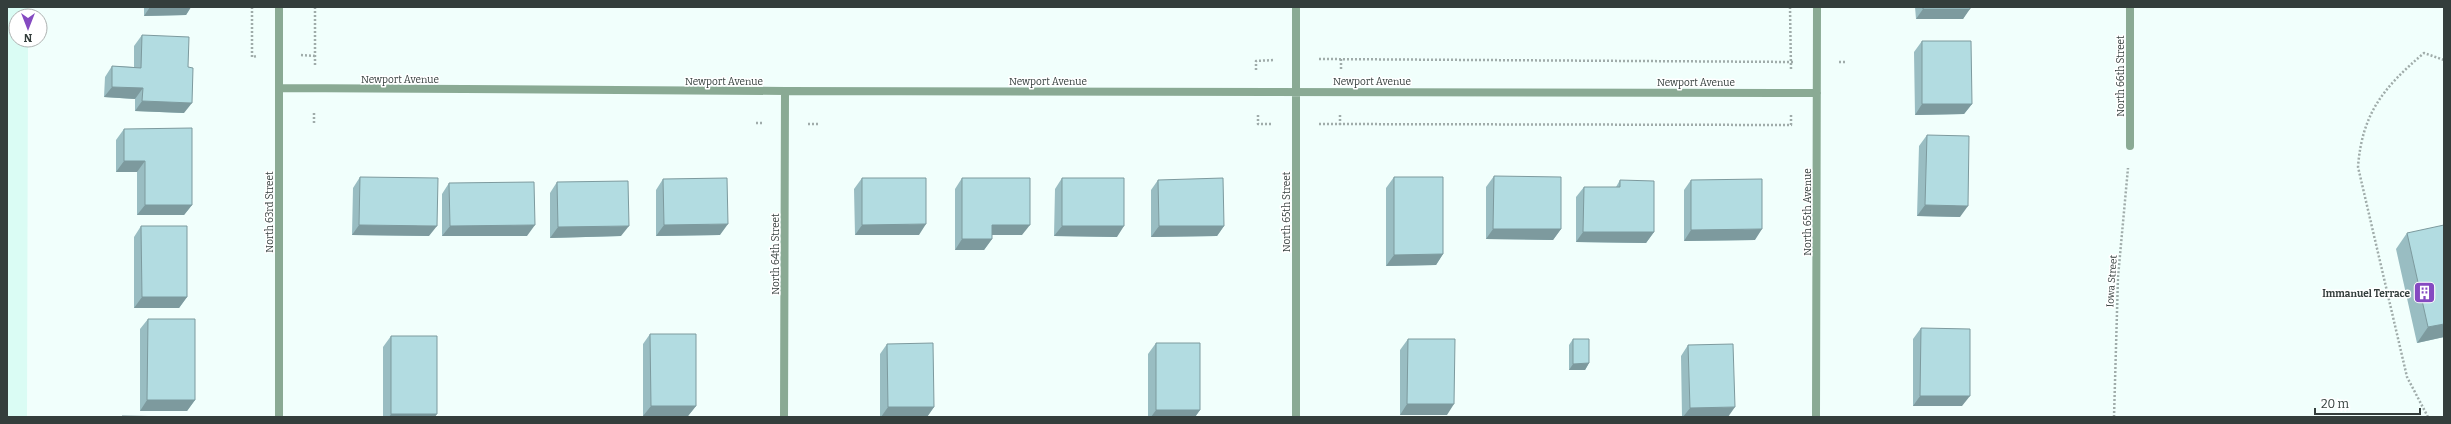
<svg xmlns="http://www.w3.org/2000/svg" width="2451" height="424" viewBox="0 0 2451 424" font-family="Bitter,serif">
<rect width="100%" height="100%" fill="#f1fffc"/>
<path fill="#dafcf4" d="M7 7H28V16H16V40H28L27 417H7Z"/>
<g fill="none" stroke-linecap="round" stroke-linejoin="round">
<path stroke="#a0acaa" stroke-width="2.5" stroke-dasharray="2 2" stroke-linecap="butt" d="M252 7V57L257 56
M315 7V67
M1790 7 1791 70
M301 55 315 56
M1319 59 1794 62
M1839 62H1846
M1341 69V59
M1256 70V61L1274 60
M1258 115V124H1272
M314 123V112
M756 123H763
M808 124H818
M1319 124 1791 125V115
M1340 125V114
M2114 417 2118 277 2128 168
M2428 417 2407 377 2358 167C2362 113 2384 87 2424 53L2444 60"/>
<path stroke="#8aaa94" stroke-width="8" d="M2130 7V146"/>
<path stroke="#8aaa94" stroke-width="8" d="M280 88 785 91 1817 93
M279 417V7
M784 417 785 91
M1296 417V7
M1816 417 1817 7"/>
</g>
<path fill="#99bdc2" d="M144 7H191L186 15 144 16Z
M1915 7H1970L1963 19H1916Z
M142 35 184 113 135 111V99L104 97 105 77 112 66 134 67V46Z
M1922 41 1972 104 1964 114 1915 115 1914 52Z
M124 129 192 205 184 215H137V172H116V140Z
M1927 135 1960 217 1917 216 1919 146Z
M1494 176 1561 229 1553 240 1486 239V187Z
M360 177 429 236 352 235 353 188Z
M1394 177 1443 254 1436 265 1386 266V188Z
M862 178 919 235H855L854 189Z
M962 178 1022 235H992V239L984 250H955V189Z
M1062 178 1117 237 1054 236 1055 189Z
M663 179 720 235 656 236V190Z
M1158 180 1224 226 1217 236 1151 237V190Z
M1620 180 1654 232 1646 243 1576 242V197L1584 187H1616Z
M1691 180 1755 240 1684 241V190Z
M557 182 621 236 550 238V193Z
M449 183 527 236H442V194Z
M141 226 187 297 179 308H134V237Z
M2407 233 2444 337 2417 343 2396 249Z
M148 319 195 400 187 411H140V329Z
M1921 328 1962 406H1913V339Z
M650 334 696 406 688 416H643V344Z
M391 336 435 417H383V347Z
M1408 339 1447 415H1400V350Z
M1573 339 1589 363 1585 370H1569V345Z
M1156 343 1200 410 1195 417H1148V354Z
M887 344 934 407 927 417H880V354Z
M1688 345 1728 417H1682L1681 356Z"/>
<path fill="#7d9a9e" d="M150 7H191L186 15 144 16Z
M1923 9H1970L1963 19H1916Z
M112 87 143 88 135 99 104 97Z
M142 101 192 103 184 113 135 111Z
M1922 104H1972L1964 114 1915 115Z
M124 161H145L137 172H116Z
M145 205H192L184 215H137Z
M1925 205 1968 206 1960 217 1917 216Z
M728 224 720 235 656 236 664 225Z
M926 224 919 235H855L862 225Z
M359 225 437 226 429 236 352 235Z
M535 225 527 236H442L450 226Z
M992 225H1030L1022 235H984Z
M629 226 621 236 550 238 558 227Z
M1062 226H1124L1117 237 1054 236Z
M1159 226H1224L1217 236 1151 237Z
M1493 229H1561L1553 240 1486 239Z
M1762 229 1755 240 1684 241 1691 230Z
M1583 232H1654L1646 243 1576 242Z
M962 239H992L984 250H955Z
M1443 254 1436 265 1386 266 1394 255Z
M142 297H187L179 308H134Z
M2444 324V337L2417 343 2428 327Z
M1589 363 1585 370H1569L1573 364Z
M1920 396H1970L1962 406H1913Z
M147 400H195L187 411H140Z
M1407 404H1454L1447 415H1400Z
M651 406H696L688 416H643Z
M888 407H934L927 417H881Z
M1735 407 1728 417H1683L1690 408Z
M1156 410H1200L1195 417H1151Z
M391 414H437L435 417H389Z"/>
<path fill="#b2dce1" stroke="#7d9a9e" d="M1923 7H1970V9H1923Z
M142 35 189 37 188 67 193 68 192 103 142 101 143 88 112 87V66L141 68Z
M1922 41H1971L1972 104H1922Z
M192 128V205H145V161H124V129Z
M1927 135 1969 136 1968 206 1925 205Z
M1494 176 1561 177V229H1493Z
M360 177 438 178 437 226 359 225Z
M1394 177H1443V254L1394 255Z
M727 178 728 224 664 225 663 179Z
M862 178H926V224L862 225Z
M962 178H1030V225H992V239H962Z
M1062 178H1124V226H1062Z
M1223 178 1224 226H1159L1158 180Z
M1762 179V229L1691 230V180Z
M1620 180 1654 181V232H1583L1584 187H1620Z
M628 181 629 226 558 227 557 182Z
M534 182 535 225 450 226 449 183Z
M2444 225V324L2428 327 2407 233Z
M141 226H187V297H142Z
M148 319H195V400H147Z
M1921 328 1970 329V396H1920Z
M650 334H696V406H651Z
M391 336H437V414H391Z
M1408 339H1455L1454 404H1407Z
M1573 339H1589V363L1573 364Z
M933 343 934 407H888L887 344Z
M1156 343H1200V410H1156Z
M1733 344 1735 407 1690 408 1688 345Z
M122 416 175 417H122Z"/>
<defs>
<symbol id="building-square" viewBox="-11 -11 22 22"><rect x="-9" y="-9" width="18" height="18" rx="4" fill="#854ac1" stroke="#fff"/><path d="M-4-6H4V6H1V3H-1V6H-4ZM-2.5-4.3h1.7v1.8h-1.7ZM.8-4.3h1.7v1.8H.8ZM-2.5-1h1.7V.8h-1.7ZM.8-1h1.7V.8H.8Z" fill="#fff"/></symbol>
</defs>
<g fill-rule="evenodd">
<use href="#building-square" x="2412" y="280" width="25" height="25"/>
</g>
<g text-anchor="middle" stroke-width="3" stroke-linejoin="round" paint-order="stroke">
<g font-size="10" fill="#343e3c" stroke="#fff">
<text transform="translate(2120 76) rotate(-90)" y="4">North 66th Street</text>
<text x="400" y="83">Newport Avenue</text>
<text x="724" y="85">Newport Avenue</text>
<text x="1048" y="85">Newport Avenue</text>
<text x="1372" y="85">Newport Avenue</text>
<text x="1696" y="86">Newport Avenue</text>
<text transform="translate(269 212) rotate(-90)" y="4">North 63rd Street</text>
<text transform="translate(1286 212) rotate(-90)" y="4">North 65th Street</text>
<text transform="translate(1807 212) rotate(-90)" y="4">North 65th Avenue</text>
<text transform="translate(775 254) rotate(-90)" y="4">North 64th Street</text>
<text transform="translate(2111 281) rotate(-86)" y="4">Iowa Street</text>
</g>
<g font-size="10" font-weight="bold" fill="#343e3c" stroke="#fff" text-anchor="end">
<text x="2410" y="297">Immanuel Terrace</text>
</g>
</g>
<rect width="2451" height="424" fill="none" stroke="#343e3c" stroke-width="16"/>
<g transform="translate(28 28) rotate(180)"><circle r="19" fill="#ffffff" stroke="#aeb2b1"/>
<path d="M0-3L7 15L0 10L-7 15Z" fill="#854ac1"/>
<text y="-6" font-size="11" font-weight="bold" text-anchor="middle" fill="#343e3c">N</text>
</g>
<path d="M2315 408v6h105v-6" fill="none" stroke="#343e3c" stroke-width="2"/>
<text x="2321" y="408" font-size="12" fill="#343e3c" stroke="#ffffff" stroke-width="3" paint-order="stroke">20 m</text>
</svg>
